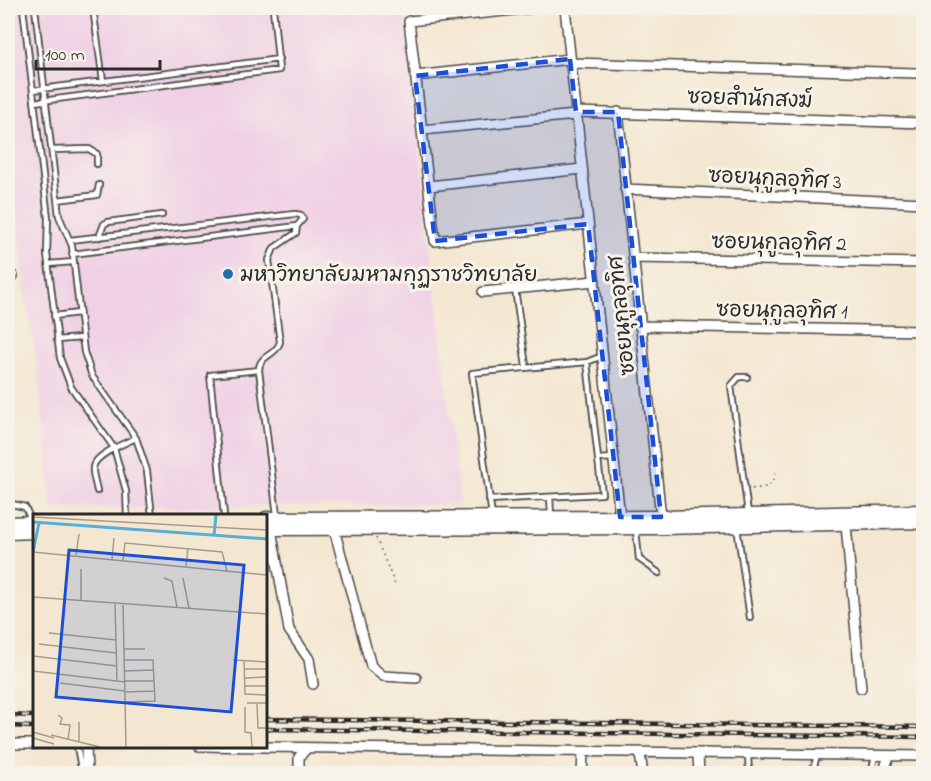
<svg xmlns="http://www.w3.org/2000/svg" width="931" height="781" viewBox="0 0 931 781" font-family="'Indie Flower','Playpen Sans Thai',sans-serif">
<rect width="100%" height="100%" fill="#f7f3e8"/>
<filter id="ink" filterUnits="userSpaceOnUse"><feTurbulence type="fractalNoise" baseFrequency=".0167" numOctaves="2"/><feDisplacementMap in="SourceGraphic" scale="12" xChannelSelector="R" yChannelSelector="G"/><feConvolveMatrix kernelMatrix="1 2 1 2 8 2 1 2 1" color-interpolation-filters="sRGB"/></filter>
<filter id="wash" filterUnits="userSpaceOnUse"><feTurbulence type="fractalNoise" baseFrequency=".008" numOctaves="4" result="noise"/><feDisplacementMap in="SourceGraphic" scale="24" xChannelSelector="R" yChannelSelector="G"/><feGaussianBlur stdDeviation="1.35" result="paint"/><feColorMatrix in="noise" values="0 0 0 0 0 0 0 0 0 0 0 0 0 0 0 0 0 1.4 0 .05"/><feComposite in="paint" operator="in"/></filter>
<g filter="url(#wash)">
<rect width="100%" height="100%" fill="#f4e7d1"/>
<path fill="#f0d0e5" d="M8 8H403L460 504 52 509 37 365 26 300 8 135Z"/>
</g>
<g filter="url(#ink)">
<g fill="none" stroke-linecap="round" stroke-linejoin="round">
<defs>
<path id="service" d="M23 8 48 218 47 254 60 358 71 387 114 448 126 491 127 516
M35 8 59 216 72 246 84 352 92 376 136 438 147 471 152 516
M93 8 103 81
M33 90 279 59
M34 102 279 70 273 8
M52 150 89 149 97 154V164
M57 200 97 195 99 185
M99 237 104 224 108 222 162 215
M70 240 295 214 301 215 303 219 297 226 296 233 274 248 269 260 280 342C276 356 259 355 259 370
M72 254 297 226
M49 264 73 262
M515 289 526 366
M54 316 79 313
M57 340 81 338
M747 377H739L731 386 748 513
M598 459 614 458
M97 491C96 484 92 474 93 467 96 454 125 443 136 438
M550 497 551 515
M489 500 602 494 587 362
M8 503 25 507 31 520
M224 516 210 375 259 370 277 515
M492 516 472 373 587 362 602 356
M737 527 750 618
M636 530 639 559 659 573
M77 746 82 774
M748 755 749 774
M812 774 817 755
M871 774 875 756"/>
<path id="minor" d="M533 8 409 21 435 241 588 224
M565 8 620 517
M571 63 916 73
M415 76 570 59
M576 112 924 123
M618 112 661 517
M422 130 576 115
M429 186 582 169
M625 189 924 203
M633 258 924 263
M8 277 13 276
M483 292 595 281
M639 326 924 331
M846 525 861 688
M271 529 289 630 309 659 313 684
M334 529 371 666 383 676 416 678
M8 744H34
M86 746 87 774
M199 746 924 756
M640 754 643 774
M698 755 699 774
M299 774V757L307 748
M582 774 583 754
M883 774 889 756"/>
<path id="secondary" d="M266 518 661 517 924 511
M8 523 34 522
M266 529 662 528 924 522
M8 533 34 532"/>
</defs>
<use href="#service" stroke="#494744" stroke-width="8"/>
<use href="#minor" stroke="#494744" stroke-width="12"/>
<use href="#secondary" stroke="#494744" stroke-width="15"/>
<path stroke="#494744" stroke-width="1.5" stroke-dasharray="1.5 4.5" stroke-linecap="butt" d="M752 489C767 487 772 488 775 471
M376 538 396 587"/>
<use href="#service" stroke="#fff" stroke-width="4.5"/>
<use href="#minor" stroke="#fff" stroke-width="9"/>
<use href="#secondary" stroke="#fff" stroke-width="12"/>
<defs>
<path id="rail" d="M8 715 34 716
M266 719 924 727
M8 726 34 727
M266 729 924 737"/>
</defs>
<use href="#rail" stroke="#2b2b2b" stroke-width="4.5"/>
<use href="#rail" stroke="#f7f3e8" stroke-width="2" stroke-dasharray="7" stroke-linecap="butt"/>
</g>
</g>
<path fill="#1d4ed8" fill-opacity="0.2" stroke="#1d4ed8" stroke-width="4.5" stroke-dasharray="12 8" stroke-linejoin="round" d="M570 59 576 112H618L661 517H620L588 224 435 241 415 76Z"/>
<circle fill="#1f6fb2" stroke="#f7f3e8" stroke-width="2" cx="228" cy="274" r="6"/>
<g text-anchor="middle" stroke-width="6" stroke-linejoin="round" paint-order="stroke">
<g font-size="21" fill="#2b2b2b" stroke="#f7f3e8">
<text transform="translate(750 98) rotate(2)" y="7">ซอยสำนักสงฆ์</text>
<text transform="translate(775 178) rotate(3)" y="7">ซอยนุกูลอุทิศ 3</text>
<text transform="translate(779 242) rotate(1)" y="7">ซอยนุกูลอุทิศ 2</text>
<text transform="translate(782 310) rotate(1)" y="7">ซอยนุกูลอุทิศ 1</text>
<text transform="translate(621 316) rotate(-96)" y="7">ซอยนุกูลอุทิศ</text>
</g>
<g font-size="21" fill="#2b2b2b" stroke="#f7f3e8" text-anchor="start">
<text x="240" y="281">มหาวิทยาลัยมหามกุฏราชวิทยาลัย</text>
</g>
</g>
<g transform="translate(33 514)">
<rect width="234" height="234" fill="#f4e7d1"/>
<path fill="none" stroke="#58aed5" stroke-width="3" d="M0 8 234 25M181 22 183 1M0 38 6 9"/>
<path fill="none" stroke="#a49c8f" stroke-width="1.5" d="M0 3 234 16M0 38 234 61M43 41 46 20M79 45 81 24M90 46 92 29 189 38 194 57M153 52 155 34M48 55V86M131 64 139 67 144 93M150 64 156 94M0 83 234 100M82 90 84 167M90 91 93 233M16 119 83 126M6 130 83 139M91 135H112M0 142 84 152M91 146H120L122 187 92 188M200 146 234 148M211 146 212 180 234 181M211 155H234M0 157 92 168M91 157 121 156M211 164 234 163M92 167H121M27 169 92 177M212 172H234M92 178 121 177M214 189H234M224 189 225 214H234M212 193V218L218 219 219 233M25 201 29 204 27 210 37 211 35 225M0 218 21 224M18 221 67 233M0 224 21 230M46 228V208"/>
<path fill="#1d4ed8" fill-opacity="0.15" stroke="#1d4ed8" stroke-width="3" d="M36 36 211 51 198 198 23 183Z"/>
<rect width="234" height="234" fill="none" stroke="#2b2b2b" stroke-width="3"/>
</g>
<rect width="931" height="781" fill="none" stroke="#f7f3e8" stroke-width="30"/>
<path d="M36 60v9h124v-9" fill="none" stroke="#2b2b2b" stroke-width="3"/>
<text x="45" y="60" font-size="18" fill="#2b2b2b" stroke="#f7f3e8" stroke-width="4.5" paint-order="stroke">100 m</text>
</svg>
